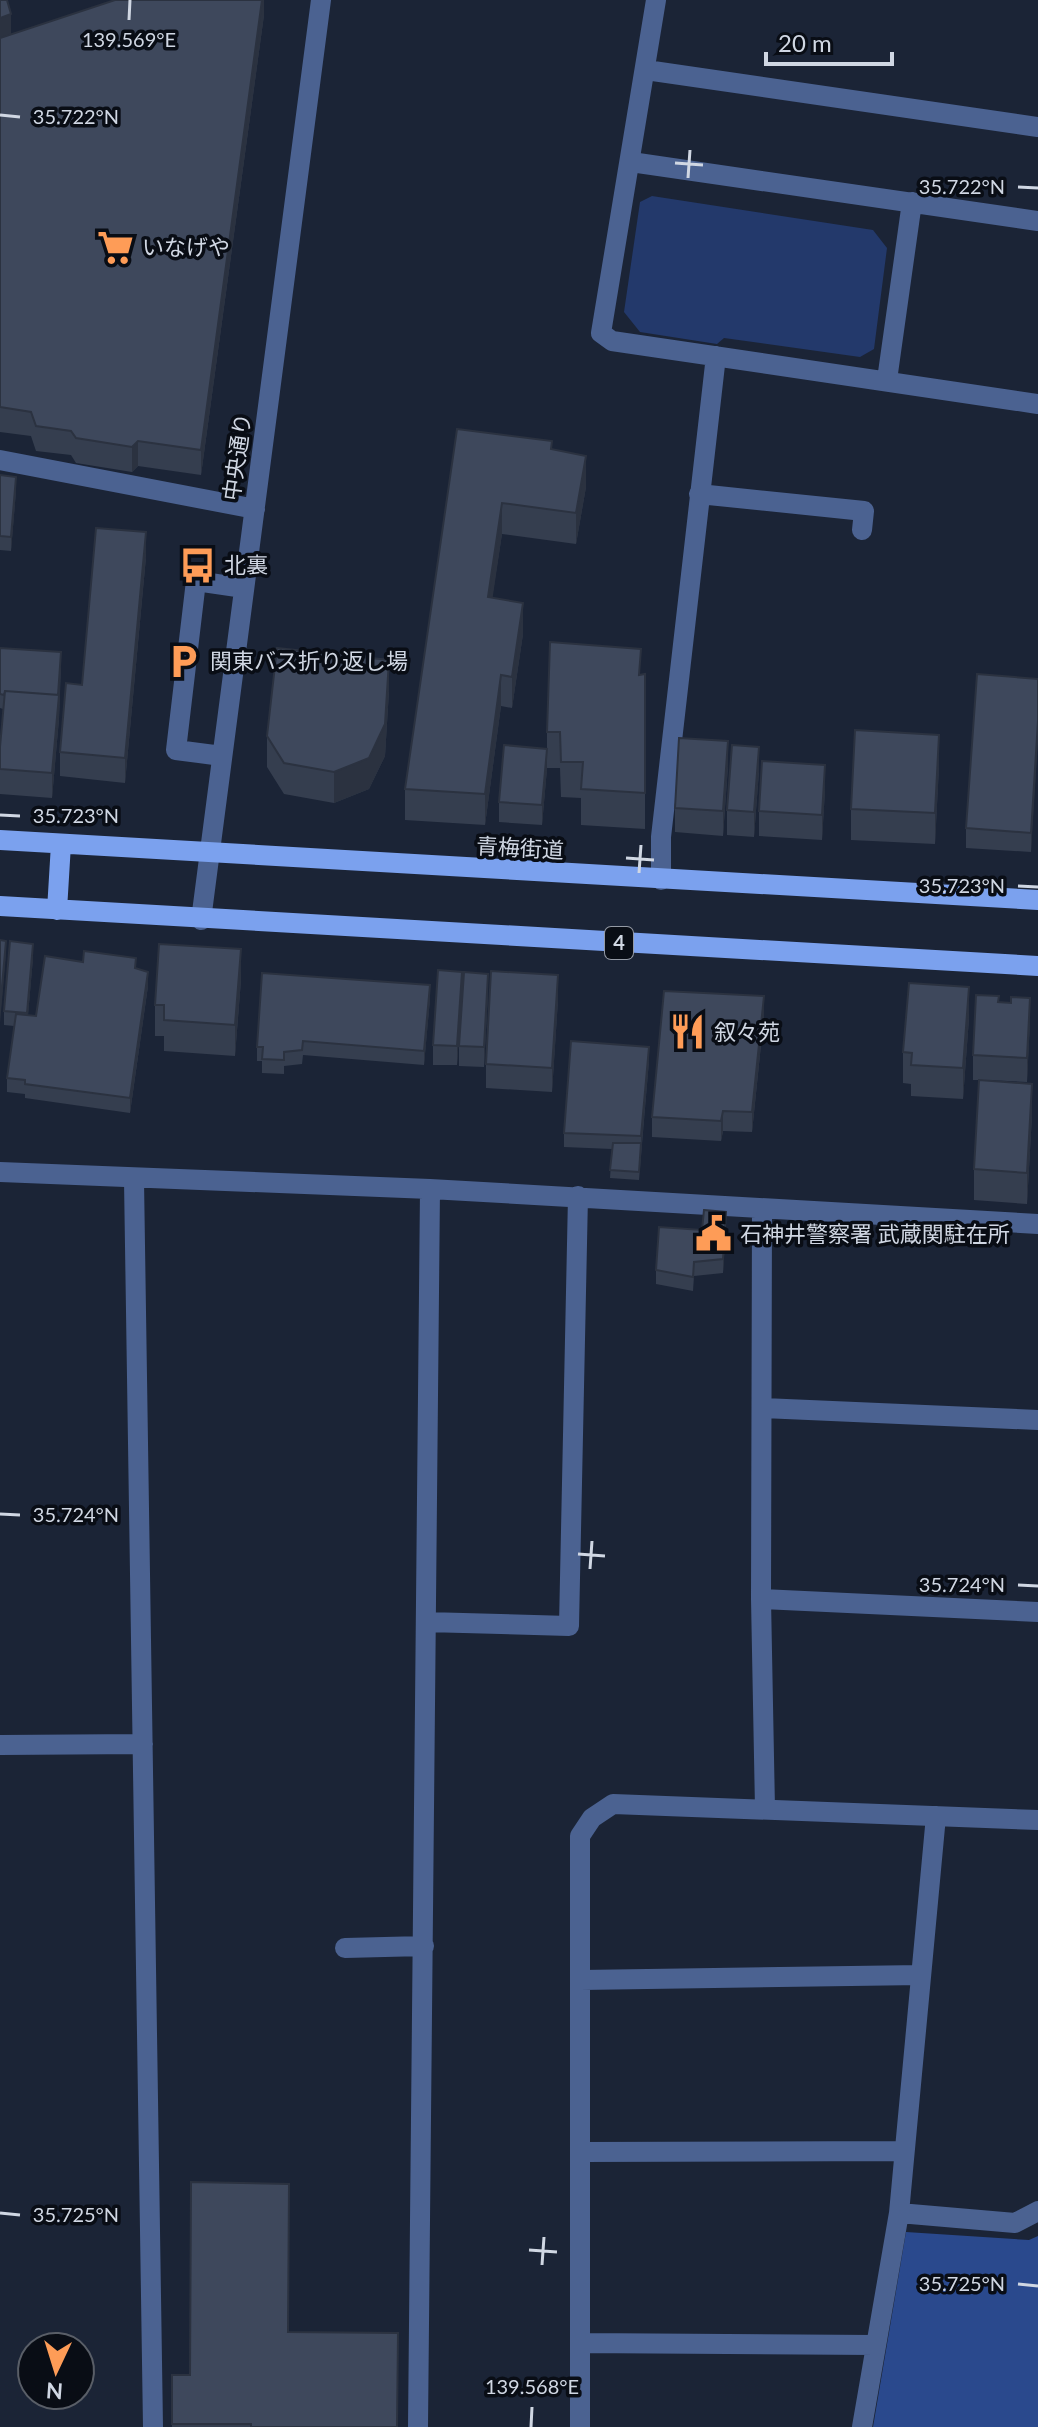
<svg xmlns="http://www.w3.org/2000/svg" width="1038" height="2427" viewBox="0 0 1038 2427" font-family="Lato,'Noto Sans JP',sans-serif">
<rect width="100%" height="100%" fill="#1b2436"/>
<path fill="#23396b" d="M652 196 873 230 887 248 874 349 860 357 724 338 717 344 640 332 624 312 640 202Z"/>
<path fill="#2a498d" d="M906 2232 1029 2240 1038 2236V2427H873Z"/>
<g fill="none" stroke-linecap="round" stroke-linejoin="round">
<path stroke="#4b6291" stroke-width="20" d="M656 0 601 333 612 341 1038 404
M646 70 1038 127
M631 162 1038 221
M887 380 912 202
M0 460 255 509
M699 494 864 511 862 530
M222 756 176 750 196 581 244 588
M661 880V837L716 356
M201 920 321 0
M0 1172 430 1189 1038 1224
M134 1180 153 2427
M762 1211 761 1599 765 1809
M763 1408 1038 1420
M761 1599 1038 1612
M426 1622 569 1626 578 1196
M0 1745 143 1744
M345 1948 424 1946
M581 1980 921 1975
M581 2152 904 2151
M899 2213 1015 2223 1038 2211
M580 2343 875 2345
M418 2427 430 1189
M580 2427V1836L592 1818 613 1804 1038 1820
M862 2427 899 2213 936 1816"/>
<path stroke="#7ba1ee" stroke-width="20" d="M0 840 1038 900
M0 906 1038 966
M57 910 61 844"/>
</g>
<path fill="#353e4f" d="M264 0V15L201 475 138 466 132 472 76 463 71 455 36 451 31 436 0 432V38Z
M457 429 552 449 586 487 576 544 502 534 492 598 523 634 512 708 501 706 485 825 405 820V789Z
M0 475 16 491 11 551 0 550Z
M146 557 125 783 60 776V752Z
M0 648 61 666 59 719 52 798 0 794V747L3 709 0 708Z
M645 674V829L581 825V798L561 797 560 768H547L542 825 499 822V802L547 749V732L641 675Z
M1038 679 1031 852 966 848V828Z
M389 691 385 756 369 789 334 803 284 794 267 767V736Z
M728 766 723 836 675 832V808Z
M939 766 935 844 851 840V809Z
M759 771 754 837 727 835V810Z
M825 790 822 840 759 836V811Z
M33 958 28 1015 36 1016 136 969 148 986 130 1113 25 1098V1094L7 1092V1078L14 1026 4 1025V1011Z
M241 980 235 1056 164 1051V1036H155V1005Z
M462 992 457 1065H433V1045Z
M488 994 484 1067 459 1066V1046Z
M430 999 424 1065 303 1055 302 1064 284 1066V1074L262 1073V1061H257V1047Z
M558 1000 552 1092 486 1088V1064Z
M999 1002 1030 1022 1027 1082 987 1080 1032 1115 1027 1204 974 1200V1169L979 1080H973V1055Z
M764 1016 752 1132 723 1131 721 1141 652 1137V1117Z
M969 1018 963 1099 911 1096V1084L903 1083V1052Z
M649 1061 639 1180 610 1178 612 1149 564 1147V1133Z
M726 1226 723 1273 694 1276 693 1291 656 1284V1270L702 1230Z
M288 2332 398 2427H172V2375H190Z"/>
<path fill="#2b3240" d="M262 0H264V15L201 475V450Z
M11 14V34L0 38V18Z
M138 441V466L132 472V447Z
M586 456V487L576 544V513Z
M16 477V491L11 551V537Z
M502 503V534L488 629V597Z
M146 532V557L125 783V758Z
M523 603V634L512 708V677Z
M61 652 59 719 52 798V773Z
M389 660V691L385 756 369 789 334 803V772Z
M501 675V706L485 825V794Z
M1038 721V741L1031 852V833Z
M939 735V766L935 844V813Z
M728 741V766L723 836V811Z
M759 747V771L754 837V812Z
M547 749V769L542 825V805Z
M825 765V790L822 840V815Z
M6 941V955L0 1023V1009Z
M33 944V958L27 1027V1013Z
M241 949V980L235 1056V1025Z
M148 972V986L130 1113V1098Z
M462 972V992L457 1065V1046Z
M488 974V994L484 1067V1047Z
M558 975V1000L552 1092V1068Z
M430 985V999L424 1065V1051Z
M969 987V1018L963 1099V1068Z
M764 996V1016L752 1132V1112Z
M1030 998V1022L1027 1082V1058Z
M649 1047V1061L641 1150V1136Z
M1032 1084V1115L1027 1204V1173Z
M723 1111V1131L721 1141V1121Z
M726 1212V1226L723 1273V1259Z"/>
<path fill="#3e485c" stroke="#2b3240" stroke-width="2" d="M0 0H7L11 14 0 18Z
M115 0H262L201 450 138 441 132 447 76 438 71 431 36 426 31 412 0 407V38Z
M457 429 552 441 551 449 586 456 576 513 502 503 488 597 523 603 512 677 501 675 485 794 405 789Z
M0 475 16 477 11 537 0 536Z
M96 528 146 532 125 758 60 752 66 683 82 685Z
M550 642 641 649 639 675 645 674V793L581 789 583 762H561L560 732H547Z
M0 648 61 652 58 695 5 691 4 695 0 694Z
M277 648 389 660 385 724 369 758 334 772 284 763 267 736Z
M977 674 1038 679V721L1031 833 966 828Z
M5 691 59 695 52 773 0 769V747Z
M855 730 939 735 935 813 851 809Z
M679 738 728 741 723 811 675 808Z
M504 745 547 749 542 805 499 802Z
M732 745 759 747 754 812 727 810Z
M762 761 825 765 822 815 759 811Z
M0 940 6 941 0 1009Z
M10 941 33 944 27 1013 4 1011Z
M159 944 241 949 235 1025 164 1020V1005H155Z
M84 951 136 958 135 968 148 972 130 1098 25 1084V1080L7 1078 16 1014 36 1016 45 956 83 962Z
M438 970 462 972 457 1046 433 1045Z
M491 971 558 975 552 1068 486 1064Z
M464 972 488 974 484 1047 459 1046Z
M262 973 430 985 424 1051 303 1041 302 1050 284 1052V1060L262 1059 263 1047H257Z
M909 983 969 987 963 1068 911 1065 912 1053 903 1052Z
M664 991 764 996 752 1112 723 1111 721 1121 652 1117Z
M976 995 999 996 998 1002 1011 1003V997L1030 998 1027 1058 973 1055Z
M571 1041 649 1047 641 1136 564 1133Z
M979 1080 1032 1084 1027 1173 974 1169Z
M613 1143H641L639 1172 610 1170Z
M704 1210 726 1212 723 1259 694 1262 693 1277 656 1270 659 1227 702 1230Z
M191 2182 289 2184 288 2332 398 2333 397 2427H251V2424H172V2375H190Z"/>
<path fill="none" stroke="#d0d7e3" stroke-width="3" d="M129 20 130 0M0 115 20 117M675 163 703 165M688 178 690 150M1018 187 1038 188M0 815 20 816M626 858 654 860M639 873 641 845M1018 886 1038 887M0 1514 20 1515M578 1554 605 1556M590 1569 592 1541M1018 1585 1038 1586M0 2213 20 2215M529 2250 557 2252M542 2265 544 2237M1018 2284 1038 2286M531 2427 532 2407"/>
<defs>
<symbol id="supermarket-bare" viewBox="-9 -9 18 18"><path d="M-6-5.5h2.5l.6 2H6L4.5 2H-2.5L-4.4-4H-6ZM-1.5 3.2a1.3 1.3 0 1 0 .1 0ZM3 3.2a1.3 1.3 0 1 0 .1 0Z" fill="#fe9c57" stroke="#090d15" stroke-width="2.5" paint-order="stroke"/></symbol>
<symbol id="bus-bare" viewBox="-9 -9 18 18"><path d="M-5-6H5V4H4V6H2V4H-2V6H-4V4H-5ZM-3.5-4V0h7V-4ZM-3.5 1.2v1.5H-2V1.2ZM2 1.2v1.5H3.5V1.2Z" fill="#fe9c57" stroke="#090d15" stroke-width="2.5" paint-order="stroke"/></symbol>
<symbol id="parking-bare" viewBox="-9 -9 18 18"><path d="M-3.5-5.5H1a3.5 3.5 0 0 1 0 7H-1V5.5H-3.5ZM-1-3.4V-.6H.8a1.4 1.4 0 0 0 0-2.8Z" fill="#fe9c57" stroke="#090d15" stroke-width="2.5" paint-order="stroke"/></symbol>
<symbol id="restaurant-bare" viewBox="-9 -9 18 18"><path d="M-5-6h1v4h1v-4h1v4h1v-4h1v5L-1.5 .5V6h-2V.5L-5-1ZM5-6V6H3V1.5H1.5Q1.5-4 5-6Z" fill="#fe9c57" stroke="#090d15" stroke-width="2.5" paint-order="stroke"/></symbol>
<symbol id="civic-bare" viewBox="-9 -9 18 18"><path d="M-.6-6.5H3V-4.5H.6V-3L4-1V1h2V6H-6V1h2V-1L-.6-3ZM-1.2 2.5V6h2.4V2.5Z" fill="#fe9c57" stroke="#090d15" stroke-width="2.5" paint-order="stroke"/></symbol>
</defs>
<g fill-rule="evenodd">
<use href="#supermarket-bare" x="90" y="222" width="51" height="51"/>
<use href="#bus-bare" x="172" y="540" width="51" height="51"/>
<use href="#parking-bare" x="158" y="636" width="51" height="51"/>
<use href="#restaurant-bare" x="662" y="1006" width="51" height="51"/>
<use href="#civic-bare" x="688" y="1208" width="51" height="51"/>
</g>
<g text-anchor="middle" stroke-width="7" stroke-linejoin="round" paint-order="stroke">
<rect fill="#090d15" stroke="#949aa5" stroke-width="2" x="605" y="927" width="28" height="32" rx="6"/>
<g font-size="20" font-weight="bold" fill="#d0d7e3">
<text x="619" y="950">4</text>
</g>
<g font-size="22" fill="#d0d7e3" stroke="#090d15" text-anchor="start">
<text x="142" y="255">いなげや</text>
<text x="224" y="573">北裏</text>
<text x="210" y="669">関東バス折り返し場</text>
<text x="714" y="1040">叙々苑</text>
<text x="740" y="1242">石神井警察署 武蔵関駐在所</text>
</g>
<g font-size="22" fill="#d0d7e3" stroke="#090d15">
<text transform="translate(237 457) rotate(-82)" y="8">中央通り</text>
<text transform="translate(520 848) rotate(3)" y="8">青梅街道</text>
</g>
</g>
<g font-size="20" text-anchor="middle" fill="#d0d7e3" stroke="#090d15" stroke-width="7" stroke-linejoin="round" paint-order="stroke">
<text x="129" y="47">139.569°E</text>
<text x="76" y="124">35.722°N</text>
<text x="962" y="194">35.722°N</text>
<text x="76" y="823">35.723°N</text>
<text x="962" y="893">35.723°N</text>
<text x="76" y="1522">35.724°N</text>
<text x="962" y="1592">35.724°N</text>
<text x="76" y="2222">35.725°N</text>
<text x="962" y="2291">35.725°N</text>
<text x="532" y="2394">139.568°E</text>
</g>
<g transform="translate(56 2371) rotate(184)"><circle r="38" fill="#090d15" stroke="#595e67" stroke-width="2"/>
<path d="M0-6L14 30L0 20L-14 30Z" fill="#fe9c57"/>
<text y="-12" font-size="22" font-weight="bold" text-anchor="middle" fill="#d0d7e3">N</text>
</g>
<path d="M766 52v12h126v-12" fill="none" stroke="#d0d7e3" stroke-width="4"/>
<text x="778" y="52" font-size="24" fill="#d0d7e3" stroke="#090d15" stroke-width="6" paint-order="stroke">20 m</text>
</svg>
